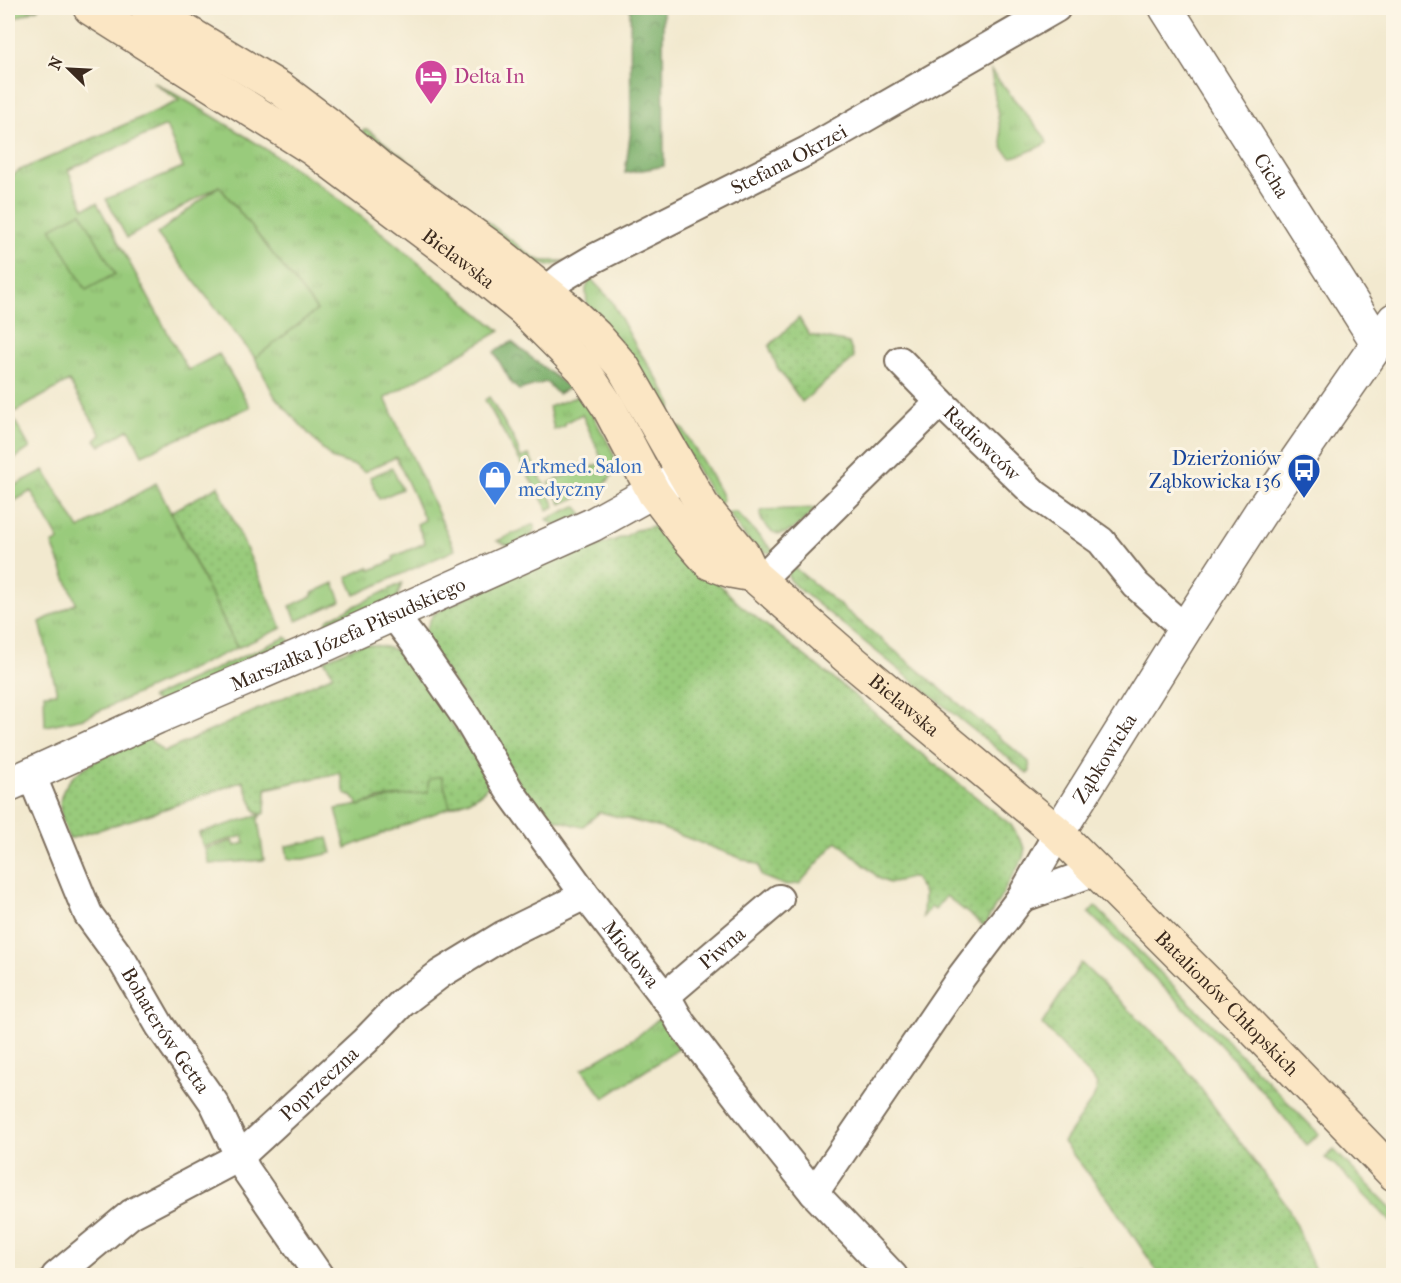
<svg xmlns="http://www.w3.org/2000/svg" width="1401" height="1283" viewBox="0 0 1401 1283" font-family="'IM FELL French Canon',serif">
<defs>
<pattern id="grass-tufts" width="24" height="20" patternUnits="userSpaceOnUse" patternTransform="scale(1.5)"><rect width="24" height="20" fill="#99cb7b"/><path d="M3 7l-1-3M5 7V3M7 7l1-3M15 17l-1-3M17 17v-4M19 17l1-3" fill="none" stroke="#85ae6a"/></pattern>
<pattern id="forest-crowns" width="20" height="18" patternUnits="userSpaceOnUse" patternTransform="scale(1.5)"><rect width="20" height="18" fill="#7aaf6b"/><path d="M2 6a3 3 0 1 1 6 0M12 15a3 3 0 1 1 6 0" fill="none" stroke="#658f57"/></pattern>
<pattern id="park-dots" width="8" height="8" patternUnits="userSpaceOnUse" patternTransform="scale(1.5)"><rect width="8" height="8" fill="#99cb7b"/><path d="M2 2h.1M6 6h.1" fill="none" stroke="#85ae6a" stroke-width="1.8" stroke-linecap="round"/></pattern>
</defs>
<rect width="100%" height="100%" fill="#fcf5e5"/>
<filter id="ink" filterUnits="userSpaceOnUse"><feTurbulence type="fractalNoise" baseFrequency=".0167" numOctaves="2"/><feDisplacementMap in="SourceGraphic" scale="12" xChannelSelector="R" yChannelSelector="G"/><feConvolveMatrix kernelMatrix="1 2 1 2 8 2 1 2 1" color-interpolation-filters="sRGB"/></filter>
<filter id="wash" filterUnits="userSpaceOnUse"><feTurbulence type="fractalNoise" baseFrequency=".008" numOctaves="4" result="noise"/><feDisplacementMap in="SourceGraphic" scale="24" xChannelSelector="R" yChannelSelector="G"/><feGaussianBlur stdDeviation="1.35" result="paint"/><feColorMatrix in="noise" values="0 0 0 0 0 0 0 0 0 0 0 0 0 0 0 0 0 1.4 0 .05"/><feComposite in="paint" operator="in"/></filter>
<g filter="url(#wash)">
<rect width="100%" height="100%" fill="#f2e9cf"/>
<path fill="url(#grass-tufts)" stroke="#6a7a4c" stroke-width="1.5" d="M8 8H39L8 21Z
M991 71 1045 137 1047 143C1039 147 1019 157 1011 157L1003 149Z
M153 82C203 109 250 138 297 170 367 216 435 278 500 331L385 398 455 550 355 595 347 577 369 567 371 570 394 560 393 557 425 543 417 524 425 520 396 457 364 472 356 466 331 458 275 397 255 358 317 310 219 186 127 238 106 199 183 167 166 126 68 170 84 208 97 203 188 370 219 354 250 407 142 455 129 429 100 446 95 440 101 435 69 381 11 414 30 448 8 463V180L18 171 179 101Z
M364 130H368L533 257 542 261H566L549 266 524 258 362 132Z
M590 278 611 300 637 348 659 381 672 405 668 414 587 305 586 289Z
M578 396C590 403 595 419 601 431 606 439 612 448 614 456 623 486 581 495 561 504L549 483 582 468 584 471 603 462 582 414 565 423V426L554 430 549 407Z
M489 397 514 439 521 458 529 455 555 506 548 510 485 400Z
M678 426 683 429C689 440 723 493 723 499L718 505 672 428Z
M392 468 402 489 379 499 370 477Z
M44 470 79 529 156 483 237 648 84 718 45 726 44 694 57 693 40 622 76 603 52 544 59 540 31 491 8 505V489Z
M576 506 583 514 559 526 549 522 547 519Z
M817 508C805 518 785 545 769 529 764 524 760 520 760 513L763 510Z
M732 512H736L774 552C754 558 739 527 728 513Z
M534 524 535 529 529 539 512 547 497 541Z
M790 564 1029 762 1030 771 1028 774 793 584 788 576Z
M334 583 341 601 297 621 290 606 312 596V593Z
M402 583 397 598 329 629 326 623 328 619Z
M286 637 290 640 287 647 160 705 151 698Z
M426 730 484 791 474 798 346 848 336 809C362 806 387 798 413 793Z
M200 770 296 782 266 789 265 813 261 815 258 819 264 860 209 864 205 849 233 841 235 846 245 843 243 836 203 847 199 833 260 815 255 810 243 781 150 814Z
M328 838 332 853 304 859H288L286 846Z
M1095 906 1319 1134 1306 1145C1242 1061 1164 988 1089 913Z
M662 1019 683 1046 604 1098 582 1069 639 1035 657 1020Z
M1334 1150 1393 1210V1224L1333 1163 1325 1158Z
M1078 1266 1096 1275H1060L1067 1269Z"/>
<path fill="url(#forest-crowns)" stroke="#5a6c44" stroke-width="1.5" d="M630 8H663L664 166 625 173 631 129Z
M512 342 569 388 558 394 546 382 519 390 512 384 494 352Z"/>
<path fill="url(#park-dots)" stroke="#6a7a4c" stroke-width="1.5" d="M799 318 809 335 849 343 854 358 802 402 777 367 769 346Z
M218 486 282 628 237 648 171 512Z
M660 525 738 603 859 699 903 739 1011 825 1025 848 1023 858 984 926 946 896 935 910 931 907 923 917 924 893 914 877 889 883 880 879 837 841 799 884 784 885 761 876 759 865 661 828 600 812 582 827 540 815 423 636 433 614 506 578 626 536 635 530Z
M362 644C384 646 394 646 410 662L492 782C480 796 467 801 450 807L442 777C436 776 432 777 428 782V792L378 799 359 806 353 797 345 794 340 773 266 788 265 813 261 815 255 810 243 781 147 815 69 839C66 829 60 818 60 807 59 767 118 752 148 738L164 752 329 677 333 674 324 660Z
M1081 963 1176 1055 1288 1207 1317 1275H1160L1109 1200 1063 1142 1093 1099 1098 1085 1042 1024Z"/>
<path fill="#99cb7b" stroke="#6a7a4c" stroke-width="1.5" d="M219 186 317 310 255 358 157 234Z
M81 212 115 274 86 290 51 228Z"/>
</g>
<g filter="url(#ink)">
<g fill="none" stroke-linecap="round" stroke-linejoin="round">
<defs>
<g id="minor">
<path id="s1" d="M530 305 563 277 595 258 807 151 1056 8"/>
<path d="M900 361 940 402"/>
<path id="s2" d="M760 580 940 402 1036 495 1101 541 1136 585 1185 629"/>
<path id="s3" d="M392 613 418 647 468 720 509 790 583 892 671 1005 681 1023 742 1103 814 1193 893 1276"/>
<path id="s4" d="M31 774 88 914 123 962 160 1026 214 1103 246 1170 319 1276"/>
<path d="M1021 898 1096 871"/>
<path id="s5" d="M664 997 779 899"/>
<path d="M814 1193 962 976 1021 898 1058 833"/>
<path id="s6" d="M56 1276 131 1214 239 1157 365 1041 402 1003 440 974 504 935 575 900 583 892"/>
</g>
<g id="tertiary">
<path id="s7" d="M1166 8 1377 342"/>
<path id="s8" d="M8 785 157 717 327 644 592 525 679 477"/>
<path id="s9" d="M1058 833 1185 629 1260 513 1394 320"/>
</g>
<g id="secondary">
<path id="s10" d="M90 8 313 149 481 275 524 310 583 369 609 408 654 493 688 538 710 563 731 571 753 575"/>
<path id="s11" d="M147 8 281 89 329 125 381 169 496 251 564 306 596 336 623 367 702 505 743 554 753 575 847 657 1058 833 1236 1011 1394 1174"/>
</g>
</defs>
<use href="#minor" stroke="#7b6d5c" stroke-width="32"/>
<use href="#tertiary" stroke="#7b6d5c" stroke-width="36"/>
<use href="#secondary" stroke="#7b6d5c" stroke-width="36"/>
<use href="#minor" stroke="#fff" stroke-width="28"/>
<use href="#tertiary" stroke="#fff" stroke-width="33"/>
<use href="#secondary" stroke="#fbe6c4" stroke-width="33"/>
</g>
</g>
<defs>
<symbol id="hotel-pin" viewBox="-11 -11 22 30"><path d="M0 17L-7.5 6A9.5 9.5 0 1 1 7.5 6Z" fill="#d1479c" stroke="#fcf5e5"/><path d="M-6-4.5h1.5V1H6V5H4.5V3h-9V5H-6ZM-4 0a1.8 1.8 0 1 1 3.6 0ZM.5 0V-2.5h3Q6-2.5 6 0Z" fill="#fff"/></symbol>
<symbol id="bus-pin" viewBox="-11 -11 22 30"><path d="M0 17L-7.5 6A9.5 9.5 0 1 1 7.5 6Z" fill="#1a4fb4" stroke="#fcf5e5"/><path d="M-5-6H5V4H4V6H2V4H-2V6H-4V4H-5ZM-3.5-4V0h7V-4ZM-3.5 1.2v1.5H-2V1.2ZM2 1.2v1.5H3.5V1.2Z" fill="#fff"/></symbol>
<symbol id="shop-pin" viewBox="-11 -11 22 30"><path d="M0 17L-7.5 6A9.5 9.5 0 1 1 7.5 6Z" fill="#3f7fe0" stroke="#fcf5e5"/><path d="M-5-2.5h2.3a2.7 3.5 0 0 1 5.4 0H5L5.5 6h-11ZM-1.5-2.5h3a1.5 2.3 0 0 0-3 0Z" fill="#fff"/></symbol>
</defs>
<g fill-rule="evenodd">
<use href="#hotel-pin" x="412" y="57" width="38" height="52"/>
<use href="#bus-pin" x="1285" y="451" width="38" height="52"/>
<use href="#shop-pin" x="476" y="458" width="38" height="52"/>
</g>
<g text-anchor="middle" stroke-width="6" stroke-linejoin="round" paint-order="stroke">
<g font-size="20" fill="#b23c85" stroke="#fcf5e5" text-anchor="start">
<text x="454" y="83">Delta In</text>
</g>
<g font-size="20" fill="#3b2a1e" stroke="#fcf5e5">
<text dy="7" stroke="none"><textPath href="#s1" startOffset="298">Stefana Okrzei</textPath></text>
<text dy="7" stroke="none"><textPath href="#s7" startOffset="198">Cicha</textPath></text>
<text dy="7" stroke="none"><textPath href="#s10" startOffset="446">Bielawska</textPath></text>
<text dy="7" stroke="none"><textPath href="#s2" startOffset="312">Radiowców</textPath></text>
<text dy="7" stroke="none"><textPath href="#s8" startOffset="372">Marszałka Józefa Piłsudskiego</textPath></text>
<text dy="7" stroke="none"><textPath href="#s11" startOffset="1044">Bielawska</textPath></text>
<text dy="7" stroke="none"><textPath href="#s9" startOffset="88">Ząbkowicka</textPath></text>
<text dy="7" stroke="none"><textPath href="#s5" startOffset="76">Piwna</textPath></text>
<text dy="7" stroke="none"><textPath href="#s3" startOffset="417">Miodowa</textPath></text>
<text dy="7" stroke="none"><textPath href="#s11" startOffset="1484">Batalionów Chłopskich</textPath></text>
<text dy="7" stroke="none"><textPath href="#s4" startOffset="291">Bohaterów Getta</textPath></text>
<text dy="7" stroke="none"><textPath href="#s6" startOffset="328">Poprzeczna</textPath></text>
</g>
<g font-size="20" fill="#164399" stroke="#fcf5e5" text-anchor="end">
<text x="1281" y="465">Dzierżoniów<tspan x="1281" dy="23">Ząbkowicka 136</tspan></text>
</g>
<g font-size="20" fill="#366cbe" stroke="#fcf5e5" text-anchor="start">
<text x="518" y="473">Arkmed. Salon<tspan x="518" dy="23">medyczny</tspan></text>
</g>
</g>
<rect width="1401" height="1283" fill="none" stroke="#fcf5e5" stroke-width="30"/>
<g transform="translate(69 69) rotate(294)" stroke="#fcf5e5" stroke-width="4.5" paint-order="stroke">
<path d="M0-4.5L10 22L0 15L-10 22Z" fill="#3b2a1e"/>
<text y="-9" font-size="16" font-weight="bold" text-anchor="middle" fill="#3b2a1e">N</text>
</g>
</svg>
